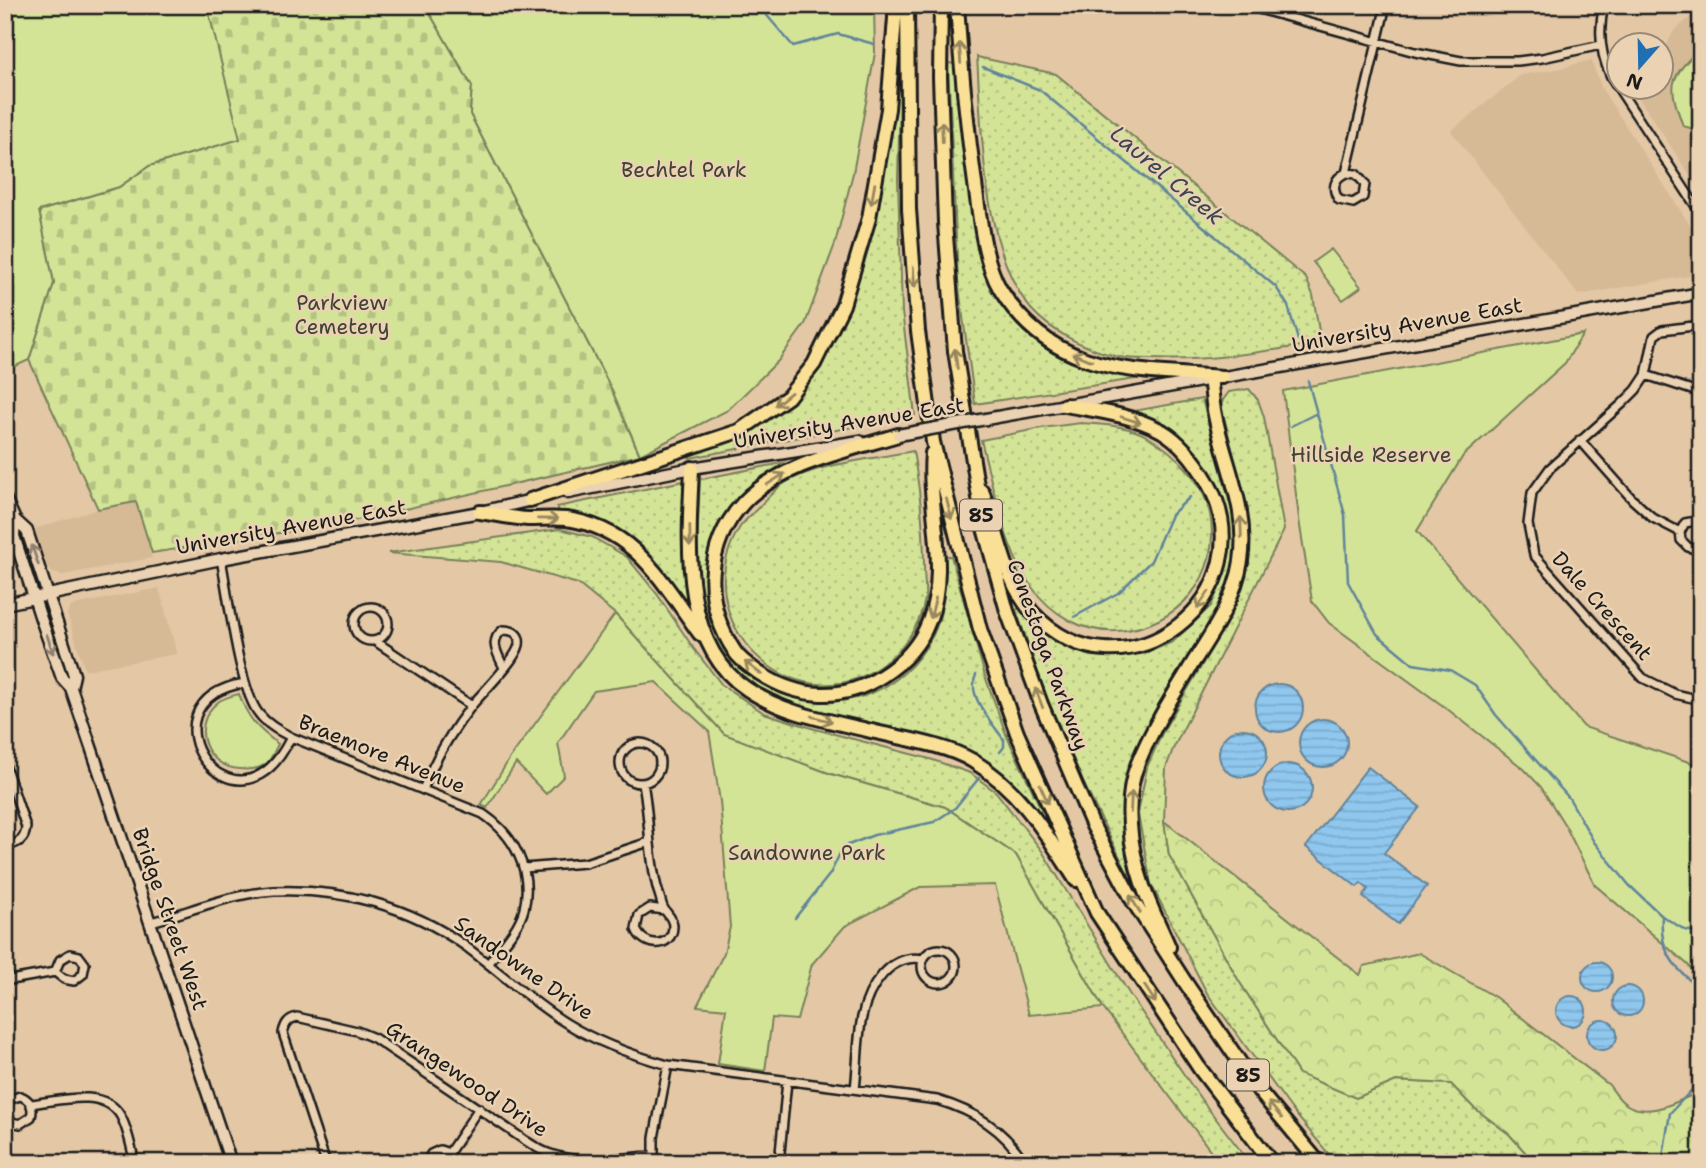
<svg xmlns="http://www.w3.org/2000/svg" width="1706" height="1168" viewBox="0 0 1706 1168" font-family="'Shantell Sans',sans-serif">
<defs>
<pattern id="grass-dots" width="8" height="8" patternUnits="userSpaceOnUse" patternTransform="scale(1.75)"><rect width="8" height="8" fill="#d4e497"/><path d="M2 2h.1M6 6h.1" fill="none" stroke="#b5c382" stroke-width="1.8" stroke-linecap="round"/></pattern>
<pattern id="forest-crowns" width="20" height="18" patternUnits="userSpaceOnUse" patternTransform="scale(1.75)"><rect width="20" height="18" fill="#d4e497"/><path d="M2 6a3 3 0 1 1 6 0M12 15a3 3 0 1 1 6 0" fill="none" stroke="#b5c382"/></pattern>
<pattern id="cemetery-stones" width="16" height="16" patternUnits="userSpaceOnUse" patternTransform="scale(1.75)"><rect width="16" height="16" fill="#d4e497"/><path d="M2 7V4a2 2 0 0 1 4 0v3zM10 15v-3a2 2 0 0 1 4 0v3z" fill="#b5c382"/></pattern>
<pattern id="water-rules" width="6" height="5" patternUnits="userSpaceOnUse" patternTransform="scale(1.75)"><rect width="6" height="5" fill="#8fc7ee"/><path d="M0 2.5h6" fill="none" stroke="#7baacc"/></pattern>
</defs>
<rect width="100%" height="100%" fill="#e4c8a6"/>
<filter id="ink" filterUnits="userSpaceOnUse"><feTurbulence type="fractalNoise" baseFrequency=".0143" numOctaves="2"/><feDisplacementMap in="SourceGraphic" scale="14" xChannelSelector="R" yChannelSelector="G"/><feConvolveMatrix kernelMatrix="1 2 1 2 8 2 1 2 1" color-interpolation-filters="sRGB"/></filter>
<g filter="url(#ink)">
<path fill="#d6ba96" d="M1701 8V192L1632 88H1660L1661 57 1673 32Z
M1591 60 1602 89 1699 239 1701 274 1578 295 1451 131 1521 75 1557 69Z
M136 502 152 558 63 575 52 573 47 566 34 529 98 509Z
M159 588 177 654 85 670 67 614 70 608 74 605Z"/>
<path fill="url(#grass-dots)" stroke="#78805a" stroke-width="2" d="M977 57 1056 74 1306 278 1313 295 1321 343C1265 351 1208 362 1151 359 1141 359 1129 359 1119 357 1089 350 1052 333 1031 309 982 250 982 131 977 57Z
M948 63 955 64 967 172 1007 308C1038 351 1090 372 1141 375L1142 378 975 404 958 281Z
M894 89H900L898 179 902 312 915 415 690 458 688 454 753 429 790 401 843 315Z
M1249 389 1258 400 1264 417 1284 530 1173 749 1166 768 1164 821 1169 855 1239 981 1299 1074 1356 1098 1396 1081 1451 1084 1473 1107 1509 1134 1535 1163H1336L1293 1111 1207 993 1151 884 1138 814 1147 767 1163 731 1220 634 1249 564 1248 512 1222 409 1223 400 1229 392Z
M1202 399 1236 526V561L1222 600 1130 771 1123 807 1126 839 1133 871 1128 874 1083 782 1047 698 1016 610 1020 608 1055 642 1090 656 1122 657 1146 653 1173 642 1211 606 1224 574 1230 541 1225 508 1216 484 1199 455 1161 424 1128 412Z
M1081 423C1103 425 1129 425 1148 437 1176 453 1204 482 1210 514 1222 576 1178 627 1117 631 1082 633 1051 614 1031 586 1005 551 992 483 981 440L1042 428Z
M913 451C920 490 924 527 924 567 924 577 926 589 925 599 920 627 902 651 879 667 789 727 683 618 740 527 745 520 752 514 758 508 766 500 775 489 785 483 815 464 878 458 913 451Z
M783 463C776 469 768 474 763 480 752 491 716 536 712 548 671 690 865 764 933 635 945 611 945 582 945 556H951L985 676 1006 734 1042 811 1038 813 1020 790 990 764 969 754 927 738 797 708 766 696 728 669 712 644 700 608 696 567 700 479Z
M684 481 682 545 687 604 684 605C663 575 641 536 604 522 591 517 574 516 560 513L557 507Z
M560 529 592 537 627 557 657 594 694 649 722 685 764 713 815 729 930 759 970 773 996 792 1042 851 1130 995 1200 1098 1250 1163H1220L1103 1008 1016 855 945 807 831 774 724 734 615 614 578 584 501 562 388 553Z"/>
<path fill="url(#forest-crowns)" stroke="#78805a" stroke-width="2" d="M1164 821 1360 975 1364 966 1419 953 1495 997 1609 1085C1613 1090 1617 1097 1623 1102 1646 1121 1678 1101 1701 1091V1163H1535L1509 1134 1473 1107 1451 1084 1396 1081 1356 1098 1299 1074 1239 981 1169 855Z"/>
<path fill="url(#cemetery-stones)" stroke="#78805a" stroke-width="2" d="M207 5H425L472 86 470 114 611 388 640 455 348 522 152 553 136 502 98 509 29 360 54 283 39 211 119 187 149 166 239 139Z"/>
<path fill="#d4e497" stroke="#78805a" stroke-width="2" d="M5 5H207L240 139 149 166 119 187 39 211 54 283 29 360 5 371V314L8 313 5 307Z
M425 5H874L875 53 853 173 835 244 805 324 778 361 728 410 640 455 611 388 470 114 472 86Z
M1700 48 1701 49V131L1683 126C1668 84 1668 80 1700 48Z
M1331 249 1361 287 1343 300 1313 262Z
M1583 334 1565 363 1463 456 1417 531 1584 727 1701 766V980L1687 964 1595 885 1566 827 1541 787 1524 769 1446 708 1329 623 1312 601 1300 526 1283 391Z
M615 614 724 734 831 774 945 807 1016 855 1103 1008 1029 1015 995 885 920 887 845 926 812 964 797 1020 772 1018 765 1071 718 1064 726 1009 697 1006 724 953 730 927 720 801 709 731 656 682 594 691 558 743 564 776 546 794 516 763 487 808 481 805 510 758Z
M239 694C248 719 257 728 278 744 275 750 271 759 267 763 260 769 249 770 240 769 205 767 189 725 218 702 223 698 232 696 239 694Z"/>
<path fill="url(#water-rules)" stroke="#61839a" stroke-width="2" d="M1255 708a24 24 0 1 1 48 0a24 24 0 1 1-48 0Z
M1299 743a24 24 0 1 1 48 0a24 24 0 1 1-48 0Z
M1219 753a24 24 0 1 1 48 0a24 24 0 1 1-48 0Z
M1264 788a24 24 0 1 1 48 0a24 24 0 1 1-48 0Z
M1368 767 1420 807 1384 853 1427 886 1398 924 1363 897 1368 889 1361 883 1357 887 1306 847Z
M1582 977a15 15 0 1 1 30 0a15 15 0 1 1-30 0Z
M1613 1001a15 15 0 1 1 30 0a15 15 0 1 1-30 0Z
M1556 1011a15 15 0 1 1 30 0a15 15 0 1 1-30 0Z
M1587 1035a15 15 0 1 1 30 0a15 15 0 1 1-30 0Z"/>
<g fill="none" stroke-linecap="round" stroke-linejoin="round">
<path stroke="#61839a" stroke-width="2.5" d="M758 5 793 46 838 34 874 44
M983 67 1040 90 1276 287 1288 306 1298 340
M1308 381 1345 515 1348 582 1377 634 1413 664 1450 670 1475 685 1496 715 1569 798 1594 842 1629 885 1662 916 1685 930 1701 933
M1291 426 1317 413
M1074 617 1118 593 1151 561 1171 515 1190 497
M976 675C966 696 992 722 1004 740V747L1000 752
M1662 916C1659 953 1675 967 1701 991
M795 918 830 874 843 847 874 835 934 822 955 808 979 778
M1662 1163 1670 1113 1701 1080"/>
<defs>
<path id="minor" d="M1244 5 1415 52 1461 61H1518L1542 58 1601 45
M1604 5C1598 30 1600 54 1611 77L1701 214
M1346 173 1356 174 1365 184 1363 197 1353 203 1339 200C1331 189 1334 178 1346 173L1386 5
M1701 325 1662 330 1654 336 1646 375 1636 390 1622 404 1550 468 1532 493 1528 524 1534 555 1643 678 1675 694 1701 700
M1646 375 1701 393
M1580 440 1633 500 1653 518 1680 532
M1701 520 1685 523 1680 532 1681 540 1688 547 1701 551
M221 559C228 593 239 692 260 715 268 725 279 731 291 737L483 814C514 835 533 870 524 909 519 929 500 948 488 964
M354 624a17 17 0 1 1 34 0a17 17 0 1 1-34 0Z
M375 641 472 706
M245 683C131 702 236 852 291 737
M620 763a20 20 0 1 1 40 0a20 20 0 1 1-40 0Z
M5 765 26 827C25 841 18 843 5 847
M643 783C650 819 648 856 658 891 660 896 661 902 663 907 666 914 673 917 673 926 673 949 643 948 636 929L639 915 650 908 664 910
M423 790C434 759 452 731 472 705 483 692 516 660 519 645 521 633 512 630 503 630 488 641 498 654 504 668
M524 868 585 863 649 842
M151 922C192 911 232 893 274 891 341 888 410 906 465 946 499 971 530 1001 566 1023 598 1043 632 1055 668 1065L937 1100C974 1111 1004 1129 1025 1163
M922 966a17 17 0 1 1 34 0a17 17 0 1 1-34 0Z
M5 981 55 972 64 979 74 981 83 974 85 964 79 956 70 954 60 960 55 972
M855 1089C858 1066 857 1041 862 1017 868 988 890 953 923 959
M31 1104C58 1101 103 1087 120 1115 128 1128 131 1148 135 1163
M5 1108 11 1099 20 1096C30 1099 34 1107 31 1117L20 1124 12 1122 5 1113
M449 1153 479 1108
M326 1163 283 1033C285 1024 288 1019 297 1017L357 1031 374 1038 523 1139C531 1144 539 1150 548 1153 581 1166 619 1157 654 1156
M427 1163 431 1154 440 1150 449 1153 454 1163
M654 1163V1138L668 1065
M779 1163 787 1081"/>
<path id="secondary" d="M997 417 1701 293
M568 493 692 468 860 441
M5 498 15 520 27 531 74 675 71 688
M15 520 14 536 41 619 62 678 71 688 93 753 231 1163
M5 604 221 559 480 512 536 499"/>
<path id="motorway" d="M907 5 909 209 918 331 933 442 980 629 1017 733 1097 913 1200 1069 1272 1163
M941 5 940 77 945 223 955 351 984 528 1007 611 1041 704 1092 824 1133 901 1185 982 1260 1092 1319 1163
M957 5C961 69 967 128 976 191 980 221 985 264 1000 289 1020 322 1048 346 1085 359 1128 374 1177 373 1222 377
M898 435C850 450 780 464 744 502 704 545 703 604 735 652 740 660 751 667 759 673 799 699 842 702 882 676 904 662 920 645 929 621 950 567 927 508 932 453
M692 468C689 538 679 644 747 689 782 713 826 720 867 730 899 738 945 744 973 761 1020 789 1047 835 1076 880
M982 491C999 531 1003 580 1033 613 1124 710 1271 594 1207 481 1196 462 1182 443 1162 431 1133 415 1097 411 1065 405
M530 500 739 431 788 397 814 364 843 305 869 218 888 109 896 5
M480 512C496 514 512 518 528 519 541 519 554 518 566 519 635 528 662 582 700 634
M1169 947C1160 926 1149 905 1142 883 1130 848 1123 799 1138 763 1152 728 1174 694 1194 661 1213 632 1236 596 1241 561 1249 508 1223 461 1214 410 1212 400 1212 389 1210 379"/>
</defs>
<use href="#minor" stroke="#1c1c1c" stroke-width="12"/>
<use href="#secondary" stroke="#1c1c1c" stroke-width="15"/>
<use href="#motorway" stroke="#1c1c1c" stroke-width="18"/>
<use href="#minor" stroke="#ebd2b3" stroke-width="7"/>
<use href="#secondary" stroke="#ebd2b3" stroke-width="10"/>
<use href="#motorway" stroke="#fadf96" stroke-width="12"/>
<defs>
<path id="secondary-bridge" d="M898 435 997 417"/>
</defs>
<use href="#secondary-bridge" stroke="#1c1c1c" stroke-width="15" stroke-linecap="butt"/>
<use href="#secondary-bridge" stroke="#ebd2b3" stroke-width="10"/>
</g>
<defs><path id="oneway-shaft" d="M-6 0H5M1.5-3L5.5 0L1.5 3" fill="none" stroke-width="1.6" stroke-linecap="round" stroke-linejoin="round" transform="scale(1.75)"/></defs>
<g stroke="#96875f">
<use href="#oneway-shaft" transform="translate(960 53) rotate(-94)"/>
<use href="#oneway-shaft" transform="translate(942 132) rotate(-92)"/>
<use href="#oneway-shaft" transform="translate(873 194) rotate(100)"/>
<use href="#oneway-shaft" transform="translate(914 277) rotate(86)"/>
<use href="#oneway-shaft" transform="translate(1082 357) rotate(-160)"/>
<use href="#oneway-shaft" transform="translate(956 359) rotate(-98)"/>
<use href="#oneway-shaft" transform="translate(783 399) rotate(141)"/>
<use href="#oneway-shaft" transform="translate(1131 420) rotate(18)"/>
<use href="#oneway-shaft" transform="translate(776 479) rotate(-32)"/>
<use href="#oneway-shaft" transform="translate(949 509) rotate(76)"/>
<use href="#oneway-shaft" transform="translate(548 519) rotate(1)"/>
<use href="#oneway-shaft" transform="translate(1241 527) rotate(-92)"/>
<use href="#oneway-shaft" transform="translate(690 536) rotate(89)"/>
<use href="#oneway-shaft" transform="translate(1203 600) rotate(125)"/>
<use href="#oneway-shaft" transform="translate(933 608) rotate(104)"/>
<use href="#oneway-shaft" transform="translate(753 668) rotate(-143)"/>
<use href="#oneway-shaft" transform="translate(1039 698) rotate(-111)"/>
<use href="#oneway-shaft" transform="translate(822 719) rotate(15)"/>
<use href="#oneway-shaft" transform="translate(1044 794) rotate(66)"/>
<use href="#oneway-shaft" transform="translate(1131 802) rotate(-87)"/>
<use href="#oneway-shaft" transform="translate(1135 904) rotate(-121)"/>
<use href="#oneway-shaft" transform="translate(1150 994) rotate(57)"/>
<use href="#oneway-shaft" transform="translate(1275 1110) rotate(-130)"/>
</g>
<g stroke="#8e806f">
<use href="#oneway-shaft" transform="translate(35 555) rotate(-109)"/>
<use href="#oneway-shaft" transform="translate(50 644) rotate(71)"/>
</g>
</g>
<g text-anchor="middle" stroke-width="5" stroke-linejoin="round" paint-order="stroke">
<g fill="#ebd2b3" stroke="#5a5349" stroke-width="2">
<rect x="960" y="499.5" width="42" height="31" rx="5"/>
<rect x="1227" y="1059.5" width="42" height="31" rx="5"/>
</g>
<g font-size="19" font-weight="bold" fill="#1c1c1c">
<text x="981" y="522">85</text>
<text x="1248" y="1082">85</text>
</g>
<g font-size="21" fill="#414435" stroke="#ebd2b3">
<text x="684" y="177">Bechtel Park</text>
<text x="342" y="310">Parkview<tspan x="342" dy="24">Cemetery</tspan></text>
<text x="1371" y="462">Hillside Reserve</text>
<text x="807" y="860">Sandowne Park</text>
</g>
<g font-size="21" fill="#1c1c1c" stroke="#ebd2b3">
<text transform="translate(1407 325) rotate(-10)" y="7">University Avenue East</text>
<text transform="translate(849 423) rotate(-9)" y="7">University Avenue East</text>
<text transform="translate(291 527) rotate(-10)" y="7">University Avenue East</text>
<text transform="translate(1602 606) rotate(48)" y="7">Dale Crescent</text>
<text transform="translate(1048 655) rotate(70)" y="7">Conestoga Parkway</text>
<text transform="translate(382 754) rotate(22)" y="7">Braemore Avenue</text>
<text transform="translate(170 919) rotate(71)" y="7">Bridge Street West</text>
<text transform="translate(524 968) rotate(35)" y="7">Sandowne Drive</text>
<text transform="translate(467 1079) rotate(34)" y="7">Grangewood Drive</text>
</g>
<g font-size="23" font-style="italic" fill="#394750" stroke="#ebd2b3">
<text transform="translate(1167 175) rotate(40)" y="8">Laurel Creek</text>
</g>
</g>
<rect width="1706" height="1168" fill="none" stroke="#ebd2b3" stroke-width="28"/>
<rect x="14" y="14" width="1678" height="1140" fill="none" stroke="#1c1c1c" stroke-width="2.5" filter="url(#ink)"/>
<g transform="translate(1640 66) rotate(200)"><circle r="33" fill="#ebd2b3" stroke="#988977" stroke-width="2"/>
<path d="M0-5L12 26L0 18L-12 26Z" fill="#1f6fb2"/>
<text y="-10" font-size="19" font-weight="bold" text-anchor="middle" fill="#1c1c1c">N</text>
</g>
</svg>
